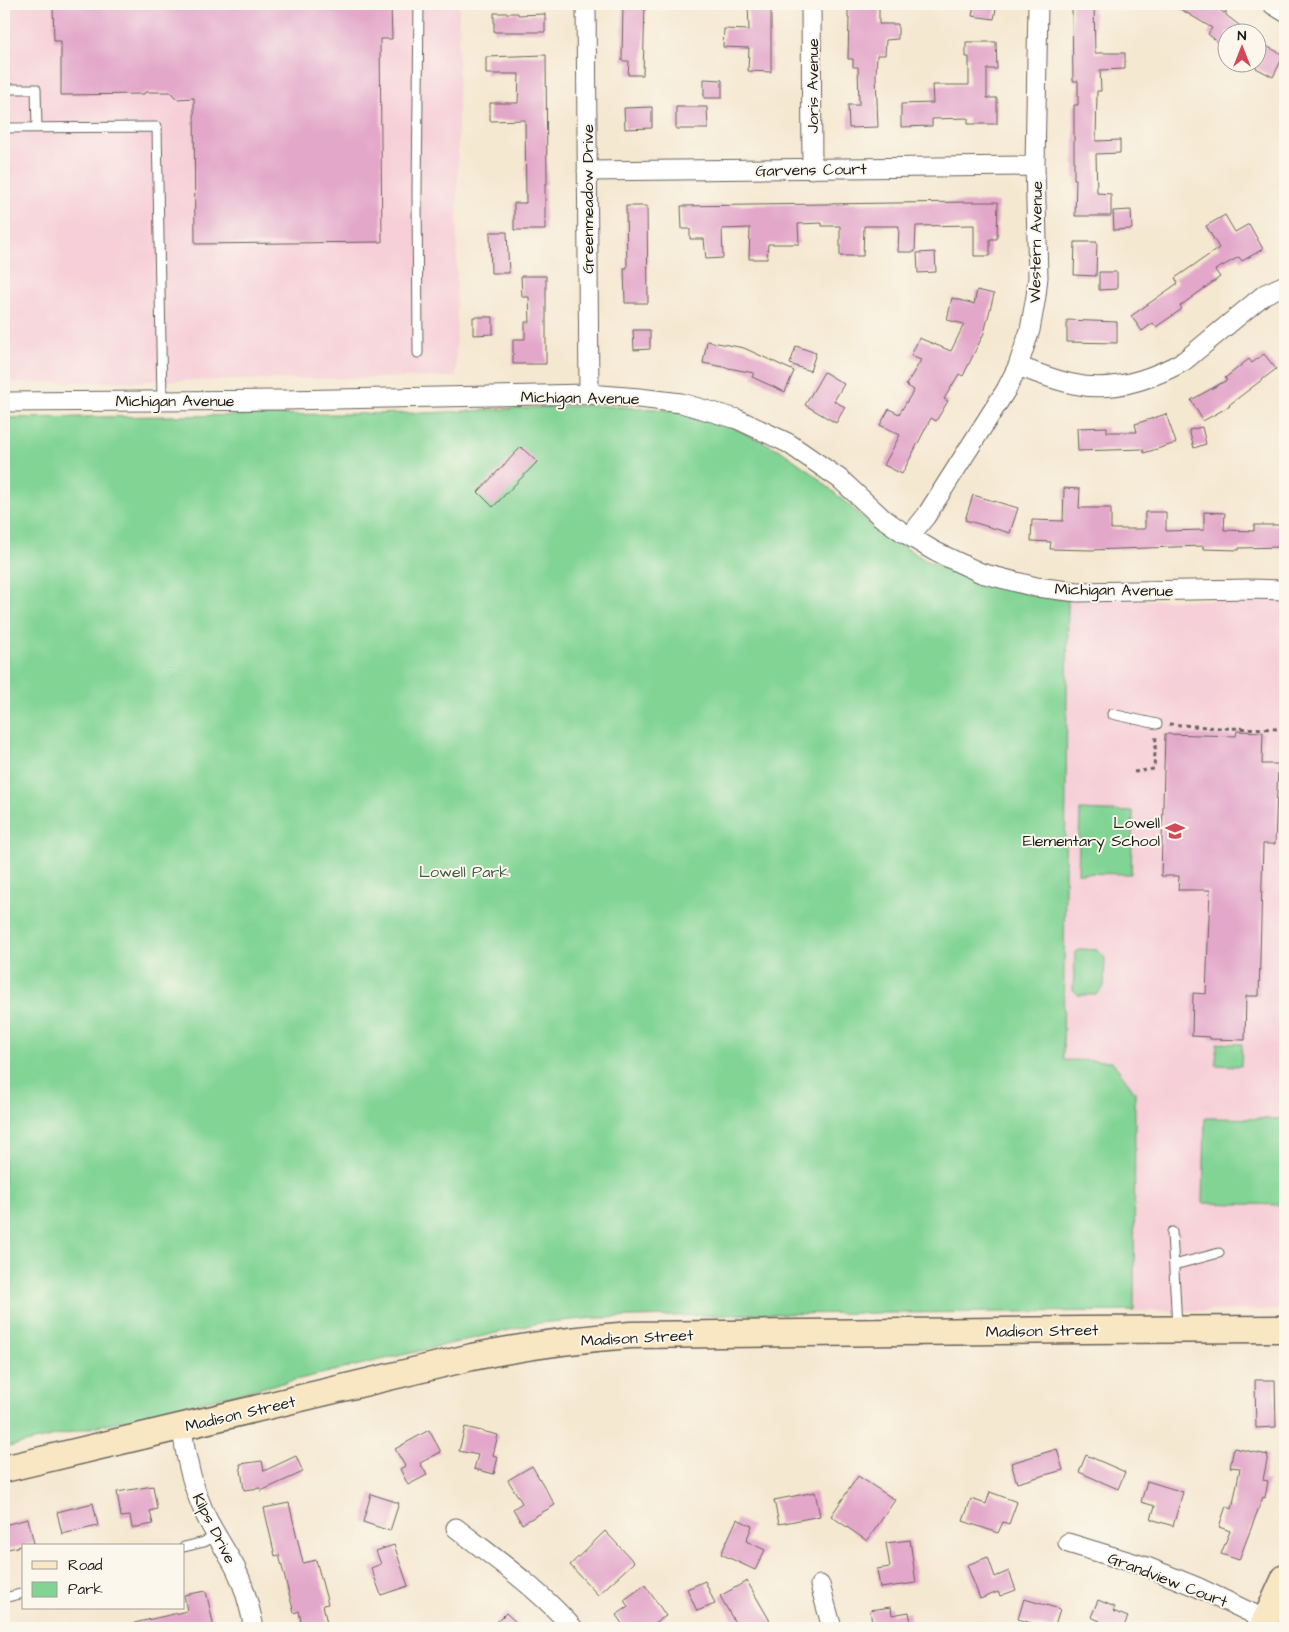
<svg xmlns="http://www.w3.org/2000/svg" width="1289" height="1632" viewBox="0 0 1289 1632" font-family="'Architects Daughter',sans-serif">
<rect width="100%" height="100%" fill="#fbf7ec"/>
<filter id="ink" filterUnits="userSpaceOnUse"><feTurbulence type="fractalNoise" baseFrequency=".02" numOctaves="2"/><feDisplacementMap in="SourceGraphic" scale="10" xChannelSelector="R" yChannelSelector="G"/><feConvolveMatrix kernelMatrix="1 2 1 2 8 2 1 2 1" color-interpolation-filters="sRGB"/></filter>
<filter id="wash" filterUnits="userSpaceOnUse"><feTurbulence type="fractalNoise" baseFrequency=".0096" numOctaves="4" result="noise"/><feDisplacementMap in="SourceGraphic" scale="20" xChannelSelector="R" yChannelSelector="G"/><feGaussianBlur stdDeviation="1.12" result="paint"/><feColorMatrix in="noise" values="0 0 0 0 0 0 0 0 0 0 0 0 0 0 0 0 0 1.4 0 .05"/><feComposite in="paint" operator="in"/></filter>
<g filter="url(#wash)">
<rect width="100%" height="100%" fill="#f5e8d1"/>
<path fill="#f6cfd8" d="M4 4H459L456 377 4 383Z
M1068 600H1285V1310L1134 1311 1135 1092 1063 1061Z"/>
<path fill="#82d495" stroke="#4f7858" d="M589 405 672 410 702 417 731 427 780 450 811 472 877 530 927 561 1006 589 1042 597 1068 600 1063 1060 1112 1061 1135 1092 1134 1311 761 1314 593 1318 539 1323 4 1448V418L425 413Z
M1080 810 1133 812 1131 874 1078 873Z
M1080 949 1098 950 1105 958 1104 987 1096 995H1078L1073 990 1075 953Z
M1217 1043 1242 1044 1241 1066 1216 1065Z
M1205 1118 1284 1119 1283 1205 1203 1203Z"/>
<g id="blocks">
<path fill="#e3a7ca" d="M53 4H391L392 39H380L382 242 195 244 194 98 177 99 170 92H145L144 94 61 95V41H54Z
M623 4H645L643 75H628L629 61H622Z
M748 4H771V72L748 71 749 48 723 47 724 29 749 30Z
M848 4H879V24H898V39L886 40 885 55H877L876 75 878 127 849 128 848 105H859L858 67H853V59H848L849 18H848Z
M974 4H997L994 19 972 16Z
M1094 4 1095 53H1125V69L1100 70 1101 91H1097L1096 141 1120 140V153L1096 154 1097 193 1111 194V216H1075L1076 179H1074V105H1078V81H1073L1072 5Z
M1172 4H1212L1224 13 1226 11V15L1248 32H1226V49L1208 34 1212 28Z
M494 13H518V15L545 14V32H494Z
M1256 41 1284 55 1273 77 1256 68Z
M966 42H996L997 69H987V98H997V124H968V118L932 119V126L901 127V104L933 103 932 85H969V57H966Z
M546 55 547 184H545V230H514V203H526L525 120 490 121V103H518L519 74H486V57Z
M704 79 722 80V98H704Z
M652 107V128L625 129 624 108Z
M676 107H707L708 129H676Z
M968 202H998L997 239H990V256H974V225L916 226 915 252H898L899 226H864L863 256H840V226H822V223L798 224 799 244H768L767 259H749L750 228 722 229 723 258 706 259 704 239H690V229H682L681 206Z
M626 206H647L648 303H625L624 268H627Z
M1131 210 1132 229 1114 230 1113 211Z
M1225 215 1235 232 1249 224 1263 249 1242 261 1239 257 1215 270 1220 277 1180 306 1182 309 1156 327 1153 323 1142 331 1131 316 1178 283 1175 278 1219 248 1206 226Z
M490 232H507L509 273H491Z
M1075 242H1097L1096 276 1074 275Z
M935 252 936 272 918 273 917 253Z
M1099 272H1117V289L1099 290Z
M521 276H546V364H513V339H525V322H530L529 297H522Z
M977 290 994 294 984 333 963 376 959 374 944 399 948 401 936 421 931 418 902 474 884 465 900 435 880 425 889 409 899 414 914 390 906 385 921 360 911 356 919 338 951 351 964 324 947 320 952 298 974 304Z
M473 317H493V334L473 335Z
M1067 320 1117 322V343L1067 342Z
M633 330H650V349L634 350Z
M707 341 744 348 794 371 785 392 752 377 754 373 703 363Z
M796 346 816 353 810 371 790 364Z
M1264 354 1276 369 1229 405 1230 406 1203 421 1191 400 1227 380 1225 378 1249 359 1252 363Z
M824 372 844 384 834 401 845 407 836 423 805 405Z
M1166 414 1176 443 1144 453 1143 449 1078 451 1077 428 1107 427V432H1137L1135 424Z
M1202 427 1206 444 1194 448 1189 430Z
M521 447 537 462 493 507 478 492Z
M1064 488 1080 489 1079 508H1111V529H1145V512H1166V531L1204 530V512L1225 513 1224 530 1254 531V525H1285V547L1239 548V550L1203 549V546L1091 550 1050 549 1051 542 1031 541 1032 520 1063 521Z
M973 495 1018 508 1010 533 965 520Z
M1237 731 1263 732 1262 764H1278L1275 844H1263L1259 996H1246L1245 1040 1210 1039V1037L1192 1036 1193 993 1206 994 1210 890H1178L1179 876H1161L1165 734 1236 736Z
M1255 1380H1275L1276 1427 1256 1428Z
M465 1427 498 1435 493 1455 498 1457 494 1474 474 1469 478 1455 459 1451Z
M429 1430 441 1452 420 1463 427 1475 408 1485 400 1469 405 1466 395 1449Z
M1234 1448 1268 1455 1263 1480 1268 1481 1265 1498 1263 1497 1239 1560 1221 1554 1230 1531 1219 1527 1226 1506 1232 1509 1240 1468 1230 1467Z
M1057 1449 1063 1470 1017 1483 1011 1463Z
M1086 1455 1125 1472 1118 1489 1079 1472Z
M296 1456 303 1472 261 1491 260 1488 244 1490 240 1464 262 1461 264 1471Z
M532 1466 555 1505 522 1524 513 1509 522 1503 508 1480Z
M858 1476 895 1500 867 1541 831 1516Z
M1147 1481 1183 1492 1173 1526 1151 1519 1155 1506 1141 1502Z
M153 1486 157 1509 150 1511 153 1524 132 1528 130 1516 121 1517 117 1492Z
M815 1492 820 1516 779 1524 774 1500Z
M990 1492 1017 1502 1009 1524 1003 1522 998 1533 963 1521 971 1499 986 1504Z
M371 1494 399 1503 390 1531 363 1522Z
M93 1503 98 1526 62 1534 57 1512Z
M289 1503 303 1563 316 1560 328 1604 323 1605 328 1628H302L299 1611 294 1613 279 1555 275 1556 264 1508Z
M28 1519 34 1543 4 1550V1525Z
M737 1519 752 1526 746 1541 765 1550 755 1570 721 1554Z
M605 1531 634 1562 598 1595 570 1565Z
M910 1540 916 1583 880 1588 877 1569 890 1567 886 1543Z
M394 1545 408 1586 381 1595 371 1568 381 1564 376 1551Z
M988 1557 995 1577 1009 1571 1016 1590 1000 1596 998 1592 980 1599 967 1565Z
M705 1581 715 1604 697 1611 687 1589Z
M747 1581 774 1628H738L720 1596Z
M645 1585 666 1616 647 1628H625L616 1615 628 1607 624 1600Z
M206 1591 214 1628H135L134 1623 187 1611 184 1595Z
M1024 1599 1060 1609 1054 1628H1048L1018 1619Z
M1098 1600 1115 1607 1113 1611 1128 1617 1123 1628H1097L1100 1621 1091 1617Z
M891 1607 892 1615 909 1612 912 1628H873L870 1610Z
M506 1613 522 1628H491Z"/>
</g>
</g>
<g filter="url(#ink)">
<use href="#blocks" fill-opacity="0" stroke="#68635b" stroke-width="1"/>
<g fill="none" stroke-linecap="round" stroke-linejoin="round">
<defs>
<path id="lane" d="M4 89H36L37 128
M4 128 157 127 162 400
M418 353 417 190 419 4
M1112 714 1157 724
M1172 1232 1177 1327
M1174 1265 1219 1253
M184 1547 204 1542 216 1536
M4 1598 24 1593"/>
<path id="street" d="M586 4 589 394
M811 4 812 169
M1272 4 1285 12
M587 171 1035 166
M1018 366C1036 373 1054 380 1073 384 1112 393 1150 380 1184 361L1265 294 1285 285
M4 402 284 400 589 394 639 398 681 403 737 419 788 443 840 479 881 517 901 531 934 551 981 573 1036 587 1078 592 1250 589 1285 590
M910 536 926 516 1006 390 1018 366 1030 330 1036 296 1038 277 1035 166 1038 4
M182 1427C185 1456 192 1485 204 1512 213 1532 226 1550 236 1569 245 1588 250 1608 254 1628
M456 1528C497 1560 539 1589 573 1628
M1068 1543 1147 1567 1197 1587 1266 1620
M820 1585 832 1628"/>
<path id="secondary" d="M4 1469 472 1357C525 1346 577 1339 631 1335L1083 1330 1285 1329
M1262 1628 1285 1578"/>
</defs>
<use href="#lane" stroke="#68635b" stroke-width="11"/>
<use href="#street" stroke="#68635b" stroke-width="21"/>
<use href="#secondary" stroke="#68635b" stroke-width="29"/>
<path stroke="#68635b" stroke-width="3" stroke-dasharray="4 4" stroke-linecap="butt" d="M1169 724 1219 728 1285 729
M1134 772 1154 769 1156 735"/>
<use href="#lane" stroke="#fff" stroke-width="9"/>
<use href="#street" stroke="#fff" stroke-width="19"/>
<use href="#secondary" stroke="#f9e7c3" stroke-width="26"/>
</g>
</g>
<defs>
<symbol id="school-bare" viewBox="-9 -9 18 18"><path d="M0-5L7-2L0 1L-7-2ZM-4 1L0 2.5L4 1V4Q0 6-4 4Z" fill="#d1495b" stroke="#fbf7ec" stroke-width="2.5" paint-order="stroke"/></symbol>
</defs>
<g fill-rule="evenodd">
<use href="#school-bare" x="1161" y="817" width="28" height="28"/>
</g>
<g text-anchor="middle" stroke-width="4" stroke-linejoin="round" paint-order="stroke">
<g font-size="16" fill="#1c1c1c" stroke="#fbf7ec">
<text transform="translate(812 86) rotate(-90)" y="6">Joris Avenue</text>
<text transform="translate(811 169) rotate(-1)" y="6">Garvens Court</text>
<text transform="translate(587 199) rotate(-90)" y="6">Greenmeadow Drive</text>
<text transform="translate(1035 242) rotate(-89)" y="6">Western Avenue</text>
<text transform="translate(580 397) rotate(1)" y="6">Michigan Avenue</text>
<text x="175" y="406">Michigan Avenue</text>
<text transform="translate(1114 589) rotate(1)" y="6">Michigan Avenue</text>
<text transform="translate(1042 1330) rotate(-1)" y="6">Madison Street</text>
<text transform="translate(637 1337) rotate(-3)" y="6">Madison Street</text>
<text transform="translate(240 1413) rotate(-13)" y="6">Madison Street</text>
<text transform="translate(215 1528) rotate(63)" y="6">Kilps Drive</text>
<text transform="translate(1168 1579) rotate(21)" y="6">Grandview Court</text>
</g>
<g font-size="16" fill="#1c1c1c" stroke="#fbf7ec" text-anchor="end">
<text x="1160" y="828">Lowell<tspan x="1160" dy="18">Elementary School</tspan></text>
</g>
<g font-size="16" fill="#405c46" stroke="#fbf7ec">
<text x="464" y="877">Lowell Park</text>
</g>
</g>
<rect width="1289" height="1632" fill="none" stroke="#fbf7ec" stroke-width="20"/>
<rect x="22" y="1544" width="162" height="65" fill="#fbf7ec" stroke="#a29f99"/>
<rect x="32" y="1561" width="25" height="8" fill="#f9e7c3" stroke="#a29f99"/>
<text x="68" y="1570" font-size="15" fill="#1c1c1c">Road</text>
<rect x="32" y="1582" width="25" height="15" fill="#82d495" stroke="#a29f99"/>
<text x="68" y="1594" font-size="15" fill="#1c1c1c">Park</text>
<g transform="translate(1242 48)"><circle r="24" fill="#fbf7ec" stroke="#a29f99"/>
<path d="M0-4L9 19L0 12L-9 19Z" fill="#d1495b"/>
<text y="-8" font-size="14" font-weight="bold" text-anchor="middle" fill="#1c1c1c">N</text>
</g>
</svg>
